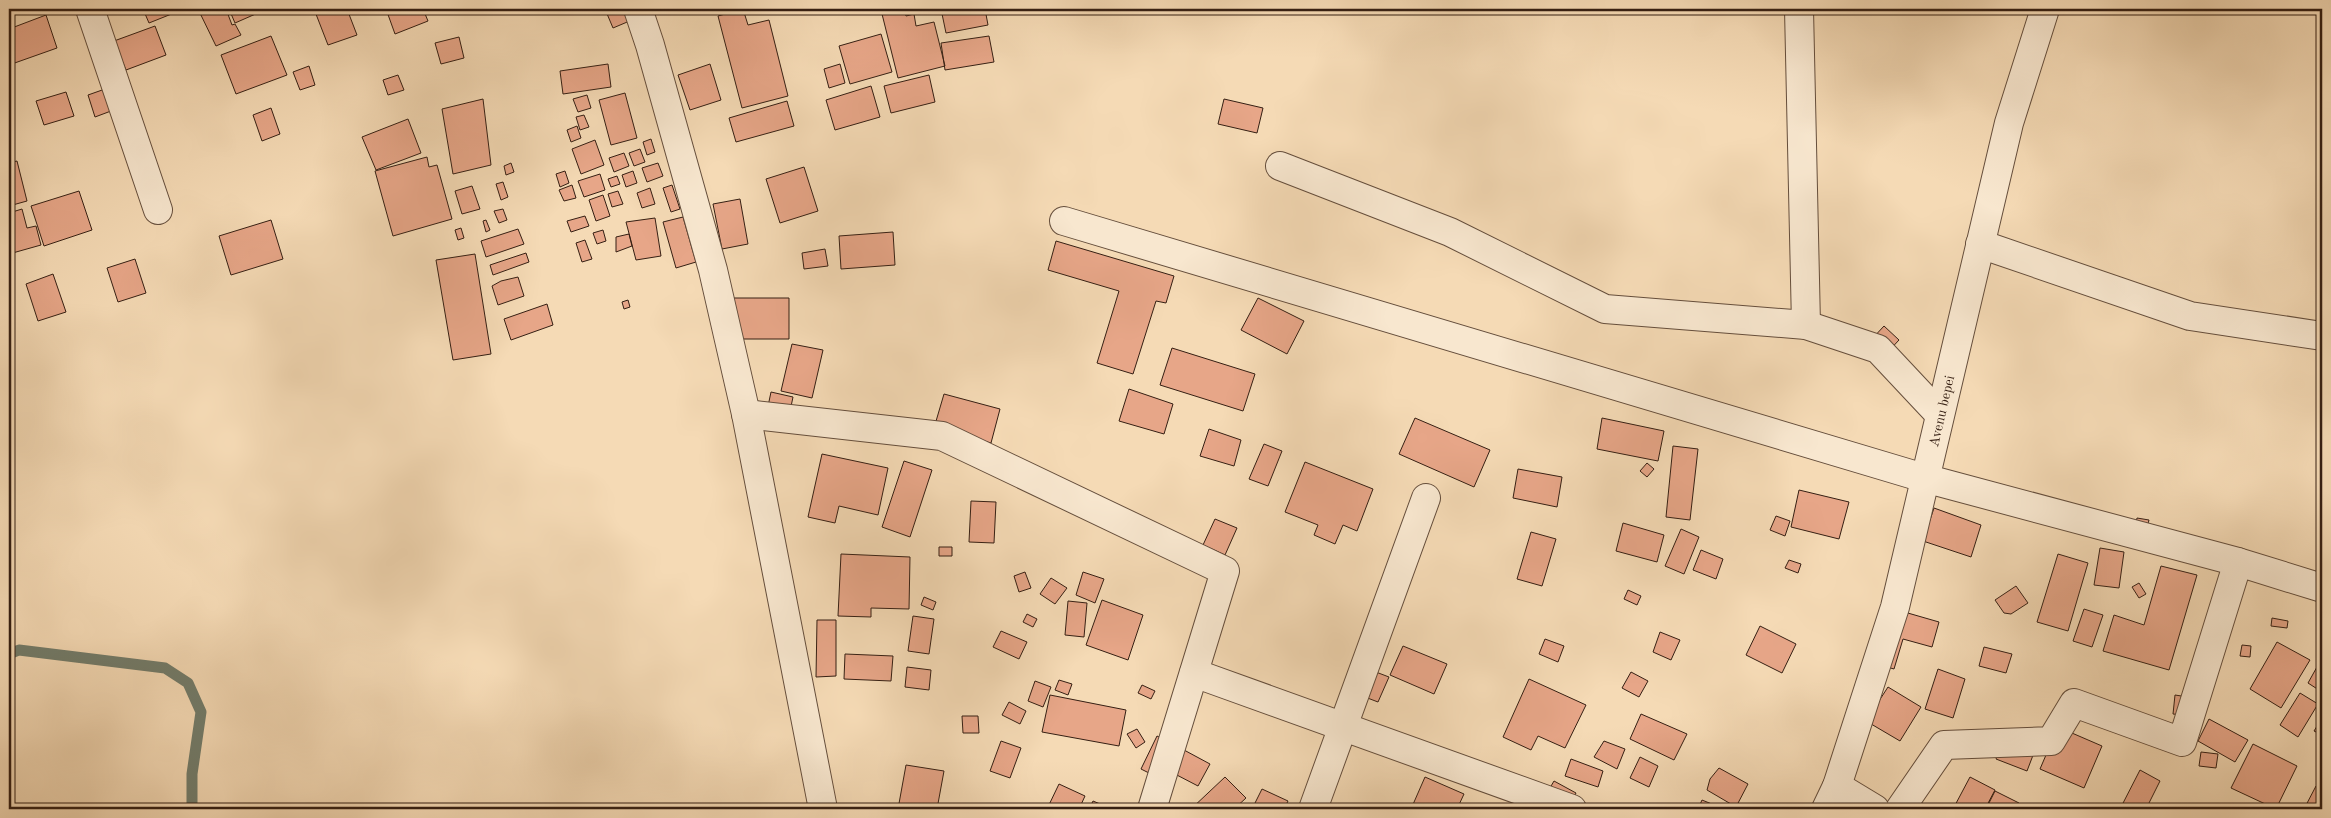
<svg xmlns="http://www.w3.org/2000/svg" width="2331" height="818" viewBox="0 0 2331 818" font-family="'Old Standard TT',serif">
<rect width="100%" height="100%" fill="#f5dab5"/>
<filter id="stains"><feTurbulence type="fractalNoise" baseFrequency=".004" numOctaves="4"/><feColorMatrix values="0 0 0 0 .2 0 0 0 0 .09 0 0 0 0 .02 0 0 0 .5 -.17"/></filter>
<radialGradient id="worn" r=".72"><stop offset=".6" stop-color="#630" stop-opacity="0"/><stop offset="1" stop-color="#630" stop-opacity=".3"/></radialGradient>
<g fill="none" stroke-linecap="round" stroke-linejoin="round">
<path stroke="#737d6c" stroke-width="11" d="M9 654 19 650 165 668 188 683 201 712 192 774V809"/>
</g>
<path fill="#e7a688" stroke="#351f13" d="M143 9H184L149 23Z
M198 9H226L232 25 235 24 241 35 216 46Z
M229 9H267L235 23Z
M314 9H347L357 35 328 45Z
M386 9H423L428 21 395 34Z
M605 9H658L613 28Z
M743 9 748 25 769 20 788 96 742 108 718 16Z
M904 9 906 16 914 14 916 26 934 22 945 66 898 78 882 14Z
M941 9H985L988 25 946 33Z
M46 15 57 48 9 65V29Z
M155 26 166 55 126 70 114 41Z
M881 34 892 72 850 84 839 46Z
M271 36 287 75 236 94 221 55Z
M989 36 994 62 945 70 941 43Z
M459 37 464 58 441 64 435 43Z
M608 64 611 87 563 94 560 71Z
M710 64 721 100 690 110 678 75Z
M840 64 845 83 829 88 824 69Z
M309 66 315 85 300 90 293 72Z
M398 75 404 90 388 95 383 80Z
M929 75 935 102 891 113 884 86Z
M871 86 880 117 835 130 826 100Z
M105 89 111 111 95 117 88 95Z
M66 92 74 116 44 125 36 101Z
M625 93 637 138 611 145 599 100Z
M587 95 591 108 578 112 573 99Z
M483 99 491 165 453 174 442 109Z
M1224 99 1263 108 1257 133 1218 124Z
M787 101 794 126 736 142 729 118Z
M271 108 280 134 262 141 253 115Z
M584 115 589 127 580 130 576 117Z
M408 119 421 153 376 170 362 137Z
M577 126 581 138 571 142 567 130Z
M651 139 655 152 647 155 643 142Z
M595 140 604 165 581 174 572 149Z
M640 149 645 162 634 166 629 153Z
M624 153 629 166 614 172 609 158Z
M427 157 429 167 437 165 452 219 393 236 375 171Z
M17 161 27 201 9 206V163Z
M511 163 514 172 506 175 504 166Z
M658 163 663 176 647 182 642 168Z
M804 167 818 211 780 223 766 179Z
M565 171 569 183 560 187 556 174Z
M633 171 637 183 626 187 622 175Z
M600 174 605 190 584 197 578 181Z
M617 176 620 184 611 187 608 179Z
M503 182 508 197 501 200 496 184Z
M572 185 576 198 564 201 559 190Z
M672 185 680 209 671 212 663 188Z
M472 186 480 209 462 214 455 191Z
M650 188 655 204 642 208 637 193Z
M79 191 92 230 44 246 31 206Z
M618 191 623 204 612 207 608 194Z
M603 195 610 216 596 221 589 200Z
M740 199 748 244 722 249 713 204Z
M22 209 27 228 36 226 41 245 9 254V213Z
M503 209 507 220 499 223 494 211Z
M585 216 589 226 571 232 567 221Z
M683 217 696 262 676 268 663 222Z
M655 218 661 256 636 260 626 222Z
M271 220 283 259 231 275 219 236Z
M486 220 490 230 486 232 483 221Z
M461 228 464 238 458 240 455 230Z
M518 229 524 244 486 257 481 241Z
M603 230 606 241 597 244 593 233Z
M893 232 895 265 841 269 839 236Z
M629 234 632 246 616 252V237Z
M585 240 592 259 582 262 576 243Z
M1056 241 1174 276 1166 303 1156 301 1133 374 1097 363 1119 291 1048 270Z
M825 249 828 266 804 269 802 253Z
M526 253 529 262 493 275 490 265Z
M475 254 491 354 453 360 436 260Z
M135 259 146 293 118 302 107 268Z
M53 274 66 312 38 321 26 284Z
M518 277 524 296 498 305 492 286 501 281Z
M732 298H789V339H733Z
M1258 298 1304 321 1287 354 1241 330Z
M628 300 630 307 624 309 622 302Z
M547 304 553 325 511 340 504 319Z
M1884 326 1899 340 1885 355 1871 340Z
M792 344 823 350 812 398 781 391Z
M1172 348 1255 374 1243 411 1160 385Z
M1129 389 1173 404 1164 434 1119 421Z
M771 392 793 397 789 416 767 411Z
M944 394 1000 409 991 443 934 428Z
M1415 418 1490 450 1474 487 1399 454Z
M1602 418 1664 431 1658 461 1597 449Z
M1209 429 1241 440 1234 466 1200 456Z
M1264 444 1282 451 1268 486 1249 479Z
M1673 446 1698 449 1690 520 1666 517Z
M822 454 888 468 878 515 839 506 835 523 808 517Z
M904 461 932 470 910 537 882 527Z
M1305 462 1373 489 1357 531 1343 525 1335 544 1314 535 1318 525 1285 512Z
M1647 463 1654 469 1647 477 1640 471Z
M1518 469 1562 477 1557 507 1513 498Z
M1799 490 1849 502 1839 539 1791 527Z
M971 501 996 502 994 543 969 542Z
M1934 508 1981 525 1971 557 1923 541Z
M1776 516 1790 521 1785 536 1770 530Z
M2137 518 2149 520 2146 531 2135 528Z
M1215 519 1237 528 1225 555 1203 545Z
M1623 523 1664 535 1657 562 1616 551Z
M1681 529 1699 537 1684 574 1665 566Z
M1531 532 1556 539 1542 586 1517 579Z
M939 547H952V556H939Z
M2100 548 2124 552 2119 588 2094 585Z
M1701 550 1723 559 1716 579 1693 570Z
M841 554 910 557 909 609 871 608V617L838 616Z
M2058 554 2088 563 2068 631 2037 622Z
M1789 560 1801 564 1798 573 1785 568Z
M2161 566 2197 575 2169 670 2103 651 2114 615 2144 625Z
M1025 572 1031 588 1019 592 1014 576Z
M1083 572 1104 579 1095 603 1076 595Z
M1051 578 1067 588 1055 604 1040 594Z
M2139 583 2146 594 2139 598 2132 587Z
M2016 586 2028 603 2011 614 2004 613 1995 600Z
M1628 590 1641 596 1637 605 1624 599Z
M924 597 936 602 933 610 921 605Z
M1102 600 1143 615 1128 660 1086 645Z
M1068 601 1087 603 1084 637 1065 635Z
M1887 607 1939 622 1932 647 1903 639 1894 669 1870 662Z
M2084 609 2103 615 2092 647 2073 641Z
M1027 614 1037 619 1033 627 1023 622Z
M913 616 934 619 929 654 908 651Z
M2272 618 2288 621 2287 628 2271 626Z
M817 620H836V676L816 677Z
M1760 626 1796 644 1782 673 1746 655Z
M1001 631 1027 642 1019 659 993 647Z
M1660 632 1680 640 1671 660 1653 652Z
M1545 639 1564 646 1558 662 1539 654Z
M2277 642 2310 660 2281 708 2250 689Z
M2242 645 2251 646 2250 657 2240 656Z
M1403 646 1447 664 1434 694 1390 675Z
M1984 647 2012 654 2006 673 1979 666Z
M845 654 893 656 891 681 844 679Z
M2322 658V692L2308 683Z
M907 667 931 670 929 690 905 687Z
M1368 669 1389 677 1378 702 1357 694Z
M1938 669 1965 679 1953 718 1925 709Z
M1631 672 1648 681 1639 697 1622 688Z
M1529 679 1586 705 1565 748 1538 736 1531 750 1503 737Z
M1059 680 1072 684 1068 695 1055 690Z
M1035 681 1051 687 1043 707 1028 701Z
M1142 685 1155 691 1151 699 1138 693Z
M1888 687 1921 707 1900 741 1866 721Z
M2300 693 2318 704 2298 737 2280 725Z
M1050 695 1126 710 1119 746 1042 732Z
M2175 695 2194 698 2191 716 2173 714Z
M1009 702 1026 711 1020 724 1002 715Z
M1641 714 1687 734 1674 760 1630 739Z
M962 716H978L979 733H963Z
M2322 718V735L2314 731Z
M2209 719 2248 740 2235 762 2198 741Z
M2058 727 2102 746 2084 788 2040 769Z
M1137 729 1145 742 1136 748 1127 734Z
M1157 736 1180 747 1163 780 1141 769Z
M2004 738 2035 750 2027 771 1996 759Z
M1001 741 1021 748 1010 778 990 771Z
M1604 741 1625 749 1617 769 1594 757Z
M2253 744 2297 766 2276 809 2231 788Z
M1184 750 1210 764 1198 786 1173 773Z
M2201 752 2218 754 2216 768 2199 766Z
M1640 757 1658 766 1649 787 1630 778Z
M1571 759 1603 771 1598 787 1565 776Z
M906 765 944 771 937 809H898Z
M1719 768 1748 784 1736 807 1707 790 1710 779Z
M2140 770 2160 781 2146 809H2120Z
M1225 777 1246 798 1234 809H1191Z
M1425 777 1464 794 1457 809H1411Z
M1970 777 1995 790 1985 809H1953Z
M1554 781 1576 793 1570 805 1547 793Z
M1059 784 1085 796 1079 809H1047Z
M2316 786 2322 790V809H2304Z
M1262 789 1288 801 1284 809H1252Z
M1995 791 2019 803 2015 809H1986Z
M1702 800 1724 809H1698Z
M1093 801 1112 809H1089Z
M2076 804 2093 806 2092 809H2075Z"/>
<g fill="none" stroke-linecap="round" stroke-linejoin="round">
<defs>
<g id="minor">
<path d="M90 9 158 210"/>
<path d="M638 9 650 45 713 270 746 414 823 809"/>
<path d="M1799 9 1806 325"/>
<path d="M1280 166 1450 232 1605 309 1806 325 1878 349 1939 414"/>
<path d="M1064 221 1924 478 2238 562 2322 588"/>
<path d="M1980 244 2190 316 2322 336"/>
<path d="M746 414 942 436 1225 571 1152 809"/>
<path d="M1194 673 1572 809"/>
<path d="M1837 786 1875 809"/>
<path d="M1313 809 1426 498"/>
<path id="s1" d="M1826 809 1837 786 1895 607 2009 123 2045 9"/>
<path d="M1900 809 1944 745 2051 741 2074 703 2182 742 2238 562"/>
</g>
</defs>
<use href="#minor" stroke="#654e3c" stroke-width="30"/>
<use href="#minor" stroke="#f8e7cf" stroke-width="28"/>
</g>
<g text-anchor="middle" stroke-width="4.5" stroke-linejoin="round" paint-order="stroke">
<g font-size="14" fill="#351f13" stroke="#f8e7cf">
<text dy="5" stroke="none"><textPath href="#s1" startOffset="415">Avenu bepei</textPath></text>
</g>
</g>
<rect width="2331" height="818" fill="none" stroke="#f5dab5" stroke-width="30"/>
<rect x="10" y="10" width="2311" height="798" fill="none" stroke="#351f13" stroke-width="2.5"/>
<rect x="15" y="15" width="2301" height="788" fill="none" stroke="#351f13"/>
<rect width="100%" height="100%" filter="url(#stains)"/>
<rect width="100%" height="100%" fill="url(#worn)"/>
</svg>
